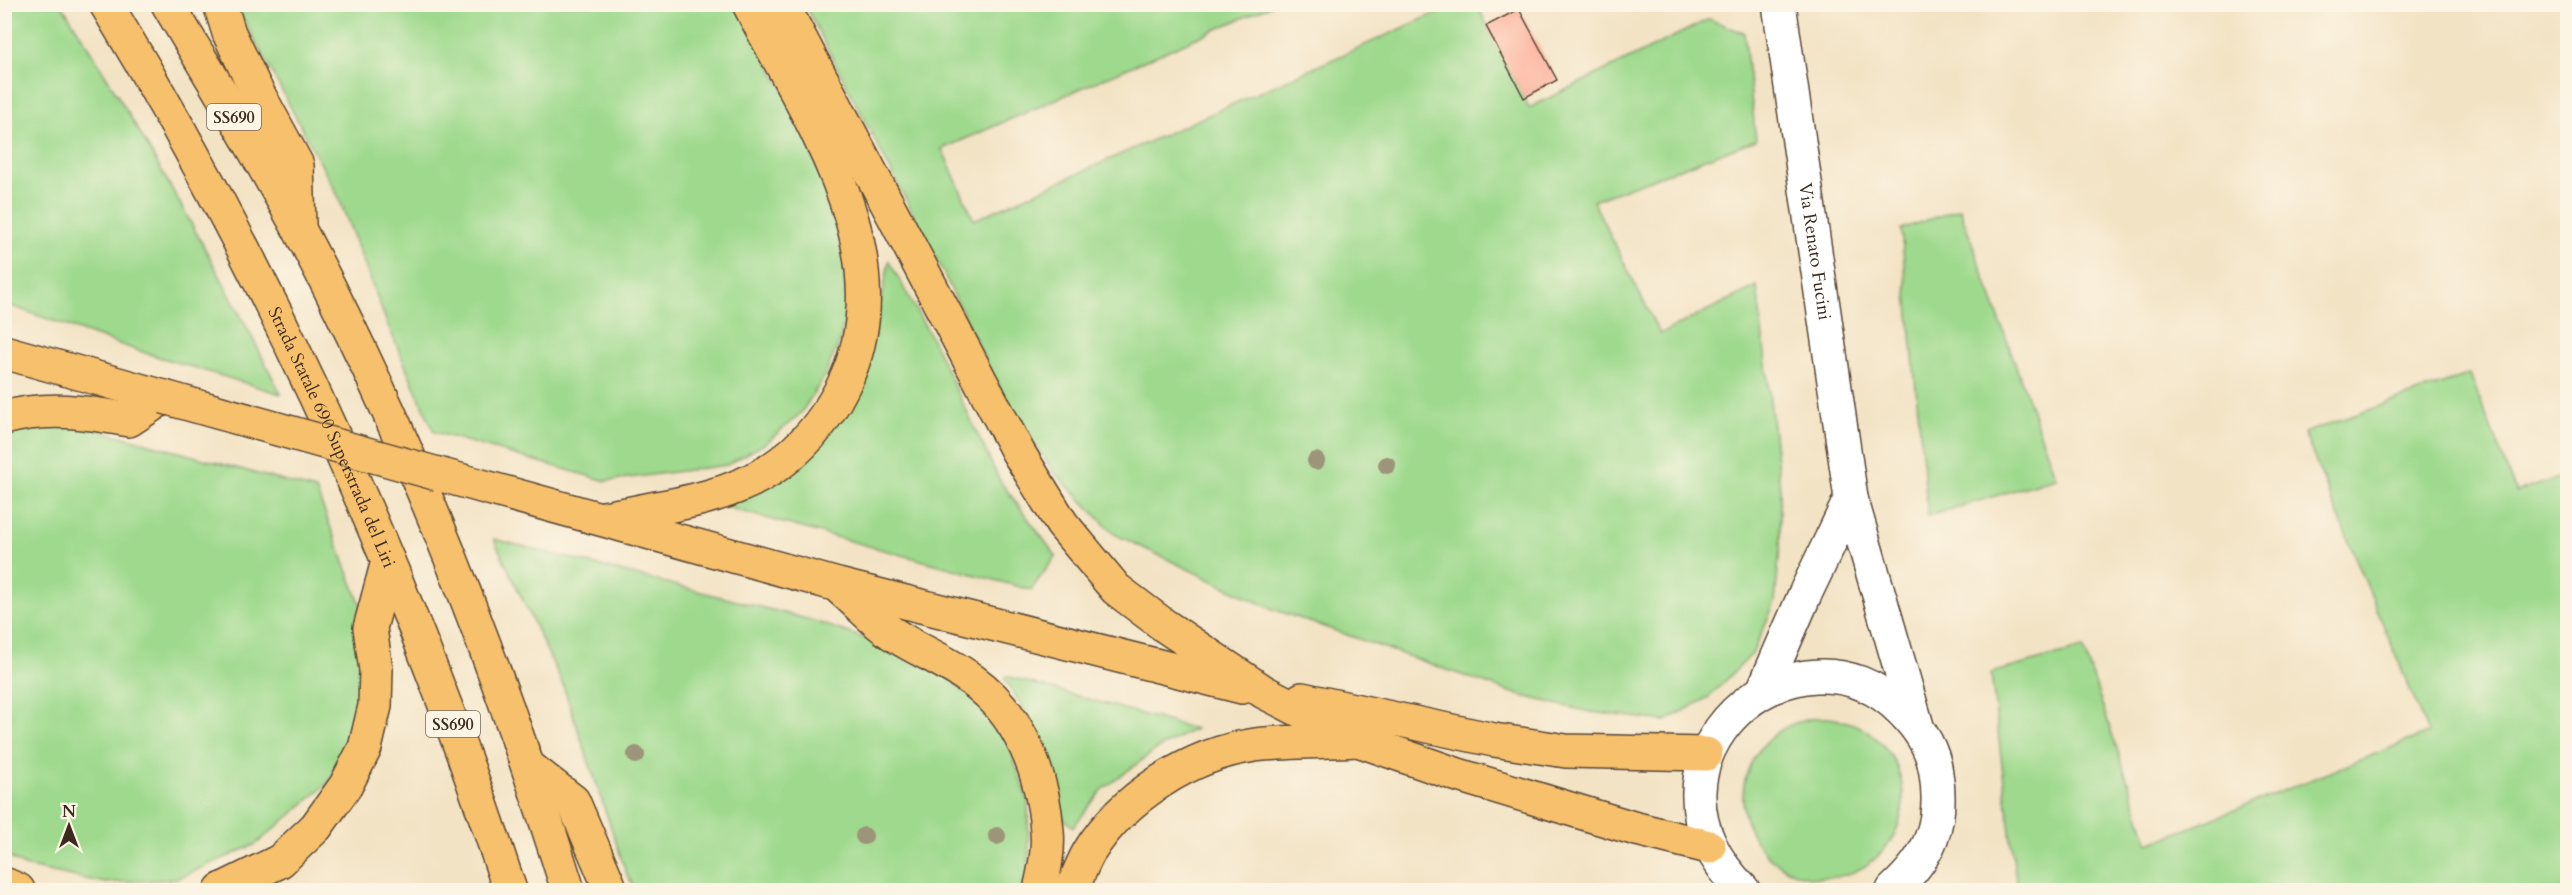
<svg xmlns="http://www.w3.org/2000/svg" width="2572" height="895" viewBox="0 0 2572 895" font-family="Cardo,serif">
<rect width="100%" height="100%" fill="#fcf5e5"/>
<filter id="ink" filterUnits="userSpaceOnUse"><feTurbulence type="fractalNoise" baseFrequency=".0167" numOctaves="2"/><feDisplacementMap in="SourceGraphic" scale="12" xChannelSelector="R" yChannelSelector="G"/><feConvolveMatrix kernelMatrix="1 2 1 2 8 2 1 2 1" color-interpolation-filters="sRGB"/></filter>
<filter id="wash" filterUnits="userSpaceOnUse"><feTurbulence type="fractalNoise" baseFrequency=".008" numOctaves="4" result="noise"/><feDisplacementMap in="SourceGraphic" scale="24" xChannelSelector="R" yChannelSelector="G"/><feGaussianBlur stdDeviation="1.35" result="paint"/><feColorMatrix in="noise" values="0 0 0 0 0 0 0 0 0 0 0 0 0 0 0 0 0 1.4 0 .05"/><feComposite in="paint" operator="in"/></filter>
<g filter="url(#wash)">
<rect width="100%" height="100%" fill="#f3e3c5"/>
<path fill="#9ed98d" stroke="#6c8256" stroke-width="1.5" d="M5 4 62 5C142 131 214 261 281 394L139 351 5 304Z
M236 5H738L803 128 834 212 845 270 846 316 839 343 823 379 801 413 766 443 727 465 606 481 434 432 387 323 338 196Z
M805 5H1272L942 149 974 220 1454 5H1477L1529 108 1709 19 1744 33 1756 140 1593 201 1660 334 1757 286 1780 488V547L1775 602 1752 654 1709 697 1666 721 1590 712 1522 696 1270 608 1114 534 1054 472 1004 398 938 262Z
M1960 209 2056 478 1928 516 1901 229Z
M889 261 931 337 1000 481 1056 556 1031 590 725 507 743 498 875 335Z
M2470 374 2516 492 2567 475V890H2017L1991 673 2083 648 2149 844 2428 733 2304 433Z
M77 424 316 490 363 611 362 717 327 784 256 844 176 879 105 883 24 866 5 854V430Z
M494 539 811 620 913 655 974 696 1007 740 1028 801 1029 877 1024 890H636L627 875 563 685Z
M1006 676 1195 729 1157 749 1102 790 1073 827 1063 818 1053 770 1032 722 1004 678Z
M1743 798a80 80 0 1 1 160 0a80 80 0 1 1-160 0Z"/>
<g id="blocks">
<path fill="#fda791" d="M1519 9 1557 80 1524 98 1486 26Z"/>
</g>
</g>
<g filter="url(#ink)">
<use href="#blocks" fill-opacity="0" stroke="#574637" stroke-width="1.5"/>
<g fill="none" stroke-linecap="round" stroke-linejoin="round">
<defs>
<g id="minor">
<path id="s1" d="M1779 4 1851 498 1917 726"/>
<path d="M1763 691 1805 594 1851 498"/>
<path d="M1743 890C1614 761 1799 605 1902 711 1919 728 1933 749 1936 773 1944 824 1930 856 1893 890"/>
</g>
<g id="highway">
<path id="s2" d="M106 4C275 282 409 582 510 890"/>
<path d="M168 4C212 79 258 153 299 229 411 439 497 663 568 890"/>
<path d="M220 4 229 33 254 86 297 165 299 224"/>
<path d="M782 4 1018 452 1062 524 1116 589 1165 626 1264 692 1358 740 1458 775 1633 828 1709 847"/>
<path d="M4 352 164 397"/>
<path d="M4 418C47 406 86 412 129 420L164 397"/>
<path d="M438 474 838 585 1242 687"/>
<path d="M604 518C658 507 722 501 770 470 803 449 826 420 843 386 907 257 807 117 749 4"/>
<path d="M841 589C858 603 874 622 893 634 919 651 947 661 972 680 1020 714 1043 775 1047 831 1049 851 1044 872 1040 890"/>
<path d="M1302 699 1494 740 1566 751 1706 754"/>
<path d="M529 767 573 801 611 890"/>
<path d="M4 884 18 890"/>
<path d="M221 890 280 861 316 827 346 785 365 748 375 706 376 670 370 628 388 561"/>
<path d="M1072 890C1077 878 1082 864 1089 852 1123 797 1191 754 1255 745 1288 741 1323 742 1356 740"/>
</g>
</defs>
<use href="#minor" stroke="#574637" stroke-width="36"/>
<use href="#highway" stroke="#574637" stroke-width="36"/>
<use href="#minor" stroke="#fff" stroke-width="33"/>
<use href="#highway" stroke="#f7c06c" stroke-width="33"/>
<defs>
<path id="highway-bridge" d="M164 397 438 474"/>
</defs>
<use href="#highway-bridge" stroke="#574637" stroke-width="36" stroke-linecap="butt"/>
<use href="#highway-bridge" stroke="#f7c06c" stroke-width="33"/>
</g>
<g fill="#9c9579">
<circle cx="1316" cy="461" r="9"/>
<circle cx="1387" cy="465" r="9"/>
<circle cx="636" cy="755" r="9"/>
<circle cx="864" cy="836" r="9"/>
<circle cx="997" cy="836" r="9"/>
</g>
</g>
<g text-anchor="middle" stroke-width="4.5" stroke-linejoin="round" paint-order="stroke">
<g fill="#fcf5e5" stroke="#75675a" stroke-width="1.5">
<rect x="207" y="104" width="54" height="26" rx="4.5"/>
<rect x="426" y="711" width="54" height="26" rx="4.5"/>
</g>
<g font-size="16" font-weight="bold" fill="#3b2a1e">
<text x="234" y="123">SS690</text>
<text x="453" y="730">SS690</text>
</g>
<g font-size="18" fill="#3b2a1e" stroke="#fcf5e5">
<text dy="6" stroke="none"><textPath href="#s1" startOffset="250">Via Renato Fucini</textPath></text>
<text dy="6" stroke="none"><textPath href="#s2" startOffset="489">Strada Statale 690 Superstrada del Liri</textPath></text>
</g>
</g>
<rect width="2572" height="895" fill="none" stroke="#fcf5e5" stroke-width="24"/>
<g transform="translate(69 826)" stroke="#fcf5e5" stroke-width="4.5" paint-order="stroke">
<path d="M0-4.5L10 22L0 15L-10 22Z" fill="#3b2a1e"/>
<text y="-9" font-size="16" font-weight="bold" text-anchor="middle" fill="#3b2a1e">N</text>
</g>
</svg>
